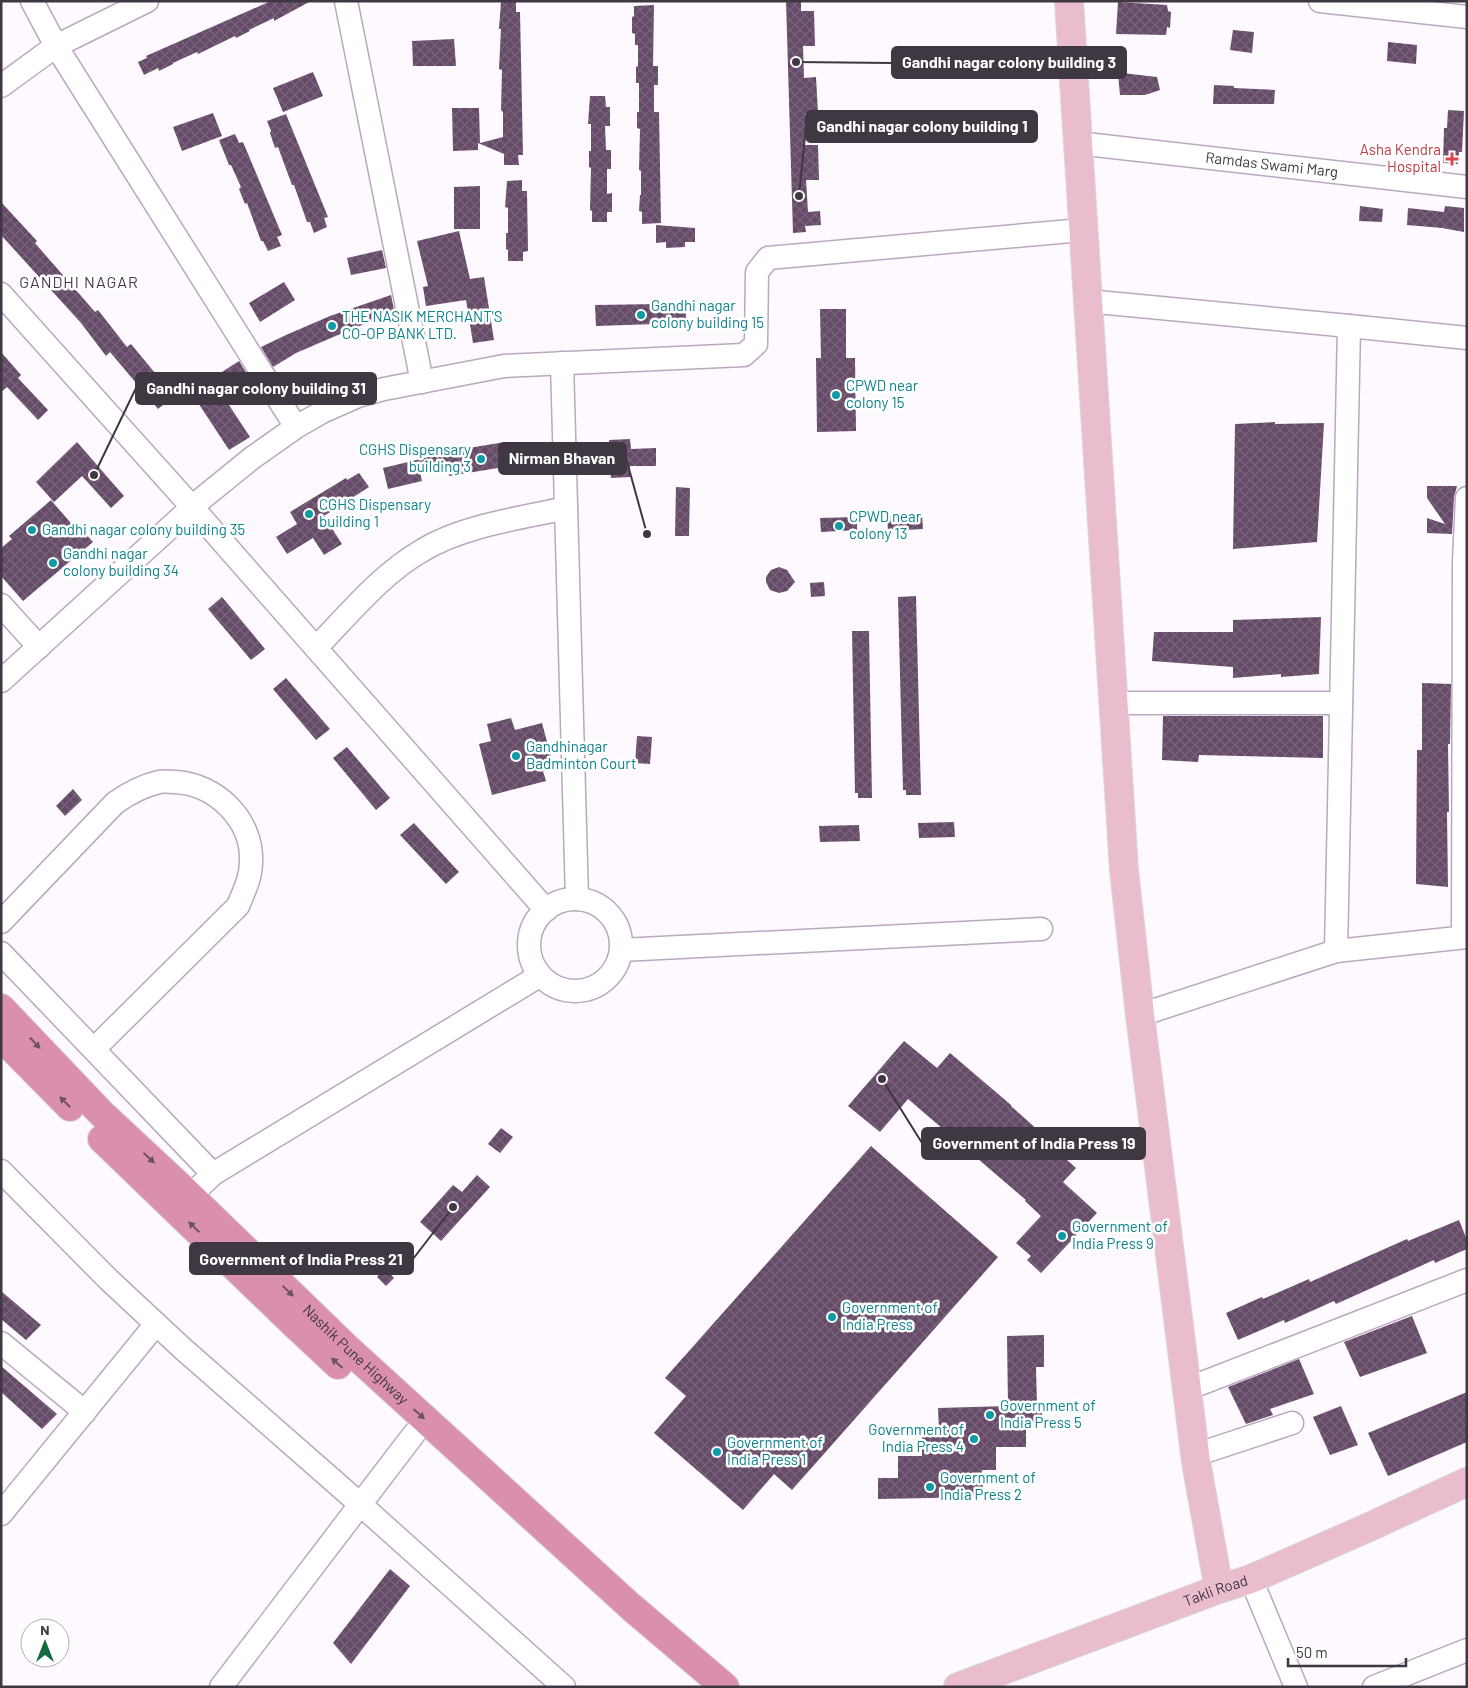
<svg xmlns="http://www.w3.org/2000/svg" width="1468" height="1688" viewBox="0 0 1468 1688" font-family="Barlow,sans-serif">
<defs>
<pattern id="building-cross-hatch" width="8" height="8" patternUnits="userSpaceOnUse" patternTransform="scale(1.25)"><rect width="8" height="8" fill="#664b68"/><path d="M0 0l8 8M0 8l8-8" fill="none" stroke="#79637b"/></pattern>
</defs>
<rect width="100%" height="100%" fill="#fdf9fe"/>
<path fill="url(#building-cross-hatch)" d="M271 1H311L274 21V18L249 30 250 31 236 38 235 36 198 54 197 52 173 63V64L159 71 158 68 144 75 138 62 147 58 146 56Z
M786 1H801V11H814L815 46H803L804 78 816 77 818 113H805V145H818L819 180H806L808 212 820 211 821 225 805 226 806 232 793 233Z
M501 2H516V12H520L523 155H518L519 165H504V154L478 143V150L453 151 452 108H479L480 143 503 137V112L501 110 502 70 499 69 501 29H499Z
M1118 2 1167 5 1168 11 1171 12 1170 28 1167 27 1166 35 1116 34Z
M654 5 653 66H658V85H654V112H659L661 223 642 224V212L639 211 640 195H641V171L639 170 640 129 637 128V112H639V83H636V67L638 66V45H635V34L632 33V17L634 16V6Z
M1233 30 1254 32 1252 53 1230 50Z
M454 39 456 66H413L412 41Z
M1388 42 1417 45 1416 64 1387 61Z
M313 72 323 96 283 112 273 88Z
M1122 73 1157 77 1160 90 1145 95H1120L1118 74 1122 75Z
M1214 85 1234 86V88L1275 90 1274 104H1213Z
M590 96H605L606 107H610V126H605L606 150H611V169H607V194L612 193V212H607V222H592V211L590 210 591 168 589 167V151H591V124H588Z
M1448 110 1464 111 1462 152H1459L1458 164 1443 163 1444 128H1447Z
M213 113 222 136 182 151 173 127Z
M286 114 328 217 324 218 327 227 314 233 310 222H307L294 185H292L278 147 275 148 270 133 271 131 267 121Z
M235 134 239 143 243 142 282 235 277 237 281 246 268 251 263 241H261L247 203 245 204 239 189 241 187 231 165H229L219 140Z
M522 180V191H527L528 251 523 252V261H508V250L506 249V233H508V208L505 207 507 181Z
M480 186V229H454V187Z
M1 202 37 241 35 243 95 312 98 310 127 347 131 344 174 396 158 409 110 352 106 356 81 323 1 235Z
M1360 206 1383 209 1382 222 1359 221Z
M1445 206 1464 208V232L1442 228 1407 225 1408 208 1444 212Z
M656 225 695 228V242H685V247L666 248V242L656 243Z
M459 231 470 279 484 277 494 340 473 343 466 300 426 306 423 287 428 286 417 241Z
M382 250 386 268 351 275 347 258Z
M284 282 295 300 260 322 249 303Z
M391 295 395 314 379 318 338 335 296 353 273 367 261 347 286 335 330 316Z
M661 304V306H686V323L596 326 595 305Z
M820 309H846V358H855L856 431 817 432 816 358H821Z
M1 352 21 375 18 378 48 410 38 420 7 387 1 392Z
M239 361 252 382 225 399 250 437 229 450 191 392Z
M1275 422V424L1324 423 1317 542 1233 549 1235 424Z
M630 439 631 449 656 448V466H630V477L611 478 609 440Z
M77 442 124 496 111 508 82 476 54 502 36 482Z
M505 442 506 449 526 445 529 463 449 476 448 467 420 472 422 481 388 489 383 468 433 456 432 454Z
M359 473 369 487 324 516 342 544 324 555 313 538 287 554 276 537 297 524 290 512 346 478 347 480Z
M1427 486H1457L1454 497 1452 534 1427 533V518L1445 524 1427 498Z
M676 487 690 488 689 536H675Z
M51 500 76 529 79 526 93 542 23 601 1 576V548L12 539 9 536Z
M922 515 923 529 888 531 887 516Z
M857 517V530L821 532 820 518Z
M779 567 787 570 795 582 787 591 779 593 770 590 766 582V577L771 570Z
M824 582 825 596 811 597 810 583Z
M916 596 921 795H906V790H903L898 597Z
M222 597 265 649 251 660 208 609Z
M1321 617 1319 674 1281 677V674L1233 678V667L1152 661 1154 632H1233V620Z
M852 631H869L872 798H858V793H855Z
M286 678 330 729 316 740 273 689Z
M1422 683 1451 684 1450 744H1448L1449 812H1447L1448 887 1416 884 1417 750H1422Z
M1163 716H1323V758L1199 755 1198 762 1162 760Z
M511 718 515 730 542 723 554 768 543 771 546 781 492 795 479 744 491 741 487 724Z
M637 736 652 737 650 764 635 763Z
M347 747 390 798 376 810 333 758Z
M73 789 82 800 65 816 56 806Z
M954 822 955 837 919 838 918 823Z
M414 823 459 872 446 884 400 835Z
M859 825 860 841 820 842 819 826Z
M904 1041 937 1068 950 1053 1011 1105V1106L1059 1149 1057 1151 1076 1168 1063 1182 1097 1213 1041 1273 1027 1260 1031 1256 1016 1243 1041 1216 1025 1201 1026 1200 908 1099 880 1132 848 1106Z
M501 1128 513 1137 500 1153 488 1144Z
M871 1146 998 1257 792 1490 774 1474 743 1510 654 1433 686 1396 665 1378Z
M477 1175 490 1187 441 1241 420 1222 453 1185 462 1192Z
M1459 1220 1467 1240V1249L1435 1263 1434 1260 1336 1304 1334 1301 1285 1323 1284 1320 1238 1340 1226 1313 1262 1297 1263 1299 1309 1279 1310 1282 1407 1239 1408 1241Z
M385 1268 394 1278 386 1286 377 1277Z
M1 1291 41 1325 26 1340 1 1319Z
M1412 1316 1427 1353 1360 1377 1344 1342Z
M1044 1335V1367H1036L1037 1406 1042 1405V1422L1026 1423V1447H996V1470H982L983 1497 878 1499V1478H898V1456H922V1431H939L938 1408 1008 1406 1007 1336Z
M1299 1359 1314 1394 1270 1409 1273 1415 1246 1424 1228 1387Z
M1 1366 57 1414 42 1429 1 1392Z
M1467 1392V1442L1388 1476 1368 1433Z
M1341 1406 1358 1445 1330 1455 1313 1417Z
M390 1569 410 1586 351 1664 333 1643Z"/>
<g fill="none" stroke-linecap="round" stroke-linejoin="round">
<defs>
<g id="minor">
<path d="M32 1 56 46 147 1"/>
<path d="M346 1 422 382"/>
<path d="M1320 1 1467 17"/>
<path d="M1 86 56 46 296 427"/>
<path id="s1" d="M1077 143 1467 187"/>
<path d="M1 294 192 507 546 910"/>
<path d="M1087 301 1349 326 1336 951 1140 1015"/>
<path d="M1349 326 1467 338"/>
<path d="M562 363 577 899"/>
<path d="M1 605 39 647"/>
<path d="M316 648C349 614 381 574 423 550 462 526 521 518 566 508"/>
<path d="M1 681 199 501 252 458 296 427 324 411 358 396 384 389 504 366 744 355 756 344 757 272 768 258 1082 230"/>
<path d="M1114 703H1341"/>
<circle cx="575" cy="945" r="46"/>
<path d="M1 922 115 803C129 793 142 786 159 782 164 781 170 782 175 782 216 784 253 820 251 862 251 878 244 891 238 906L94 1049"/>
<path d="M1463 937 1464 561 1467 498"/>
<path d="M621 950 1041 929"/>
<path d="M1336 951 1467 937"/>
<path d="M1 953 213 1174 190 1196"/>
<path d="M1 1171 109 1280 182 1348 361 1505 564 1687"/>
<path d="M213 1174 539 976"/>
<path d="M1 1343 85 1412"/>
<path d="M1187 1389 1467 1280"/>
<path d="M1195 1455 1292 1423"/>
<path d="M1 1514 156 1324"/>
<path d="M1251 1579 1296 1687"/>
<path d="M221 1687 414 1434"/>
<path d="M1374 1687 1467 1650"/>
</g>
<g id="major">
<path d="M1069 1 1124 870 1140 1015 1196 1462 1219 1589"/>
<path id="s2" d="M958 1687 1219 1589 1251 1579 1367 1528 1467 1482"/>
</g>
<g id="highway">
<path id="s3" d="M1 1008 101 1113 190 1196 346 1347 630 1606 725 1687"/>
<path d="M1 1037 70 1107"/>
<path d="M102 1139 293 1323 338 1365"/>
</g>
</defs>
<use href="#minor" stroke="#baa8bf" stroke-width="25"/>
<use href="#major" stroke="#d9d7d9" stroke-width="30"/>
<use href="#highway" stroke="#d9d7d9" stroke-width="30"/>
<use href="#minor" stroke="#fff" stroke-width="22"/>
<use href="#major" stroke="#e9bcce" stroke-width="28"/>
<use href="#highway" stroke="#da8fae" stroke-width="28"/>
</g>
<defs><path id="oneway-solid" d="M-6-.8H1V-3.2L6.5 0L1 3.2V.8H-6Z" transform="scale(1.25)"/></defs>
<g fill="#6e5162">
<use href="#oneway-solid" transform="translate(35 1043) rotate(47)"/>
<use href="#oneway-solid" transform="translate(65 1102) rotate(-135)"/>
<use href="#oneway-solid" transform="translate(149 1158) rotate(43)"/>
<use href="#oneway-solid" transform="translate(194 1227) rotate(-136)"/>
<use href="#oneway-solid" transform="translate(288 1291) rotate(44)"/>
<use href="#oneway-solid" transform="translate(337 1363) rotate(-138)"/>
<use href="#oneway-solid" transform="translate(419 1414) rotate(42)"/>
</g>
<path fill="#e0444e" stroke="#fff" stroke-width="2" d="M1449.5 151.5h5v5h5v5h-5v5h-5v-5h-5v-5h5z"/>
<g fill="#0f9aa8" stroke="#fff" stroke-width="2">
<circle cx="641" cy="315" r="5"/>
<circle cx="332" cy="326" r="5"/>
<circle cx="836" cy="395" r="5"/>
<circle cx="481" cy="459" r="5"/>
<circle cx="309" cy="514" r="5"/>
<circle cx="839" cy="526" r="5"/>
<circle cx="32" cy="530" r="5"/>
<circle cx="53" cy="563" r="5"/>
<circle cx="516" cy="756" r="5"/>
<circle cx="1062" cy="1236" r="5"/>
<circle cx="832" cy="1317" r="5"/>
<circle cx="990" cy="1415" r="5"/>
<circle cx="974" cy="1439" r="5"/>
<circle cx="717" cy="1452" r="5"/>
<circle cx="930" cy="1487" r="5"/>
</g>
<g text-anchor="middle" stroke-width="5" stroke-linejoin="round" paint-order="stroke">
<g font-size="15" fill="#be3a42" stroke="#fff" text-anchor="end">
<text x="1441" y="155">Asha Kendra<tspan x="1441" dy="17">Hospital</tspan></text>
</g>
<g font-size="15" fill="#3f3741" stroke="#fff">
<text dy="5" stroke="none"><textPath href="#s1" startOffset="196">Ramdas Swami Marg</textPath></text>
<text dy="5" stroke="none"><textPath href="#s3" startOffset="496">Nashik Pune Highway</textPath></text>
<text dy="5" stroke="none"><textPath href="#s2" startOffset="275">Takli Road</textPath></text>
</g>
<g font-size="15" fill="#0d838f" stroke="#fff" text-anchor="start">
<text x="651" y="311">Gandhi nagar<tspan x="651" dy="17">colony building 15</tspan></text>
<text x="342" y="322">THE NASIK MERCHANT'S<tspan x="342" dy="17">CO-OP BANK LTD.</tspan></text>
<text x="846" y="391">CPWD near<tspan x="846" dy="17">colony 15</tspan></text>
<text x="471" y="455" text-anchor="end">CGHS Dispensary<tspan x="471" dy="17">building 3</tspan></text>
<text x="319" y="510">CGHS Dispensary<tspan x="319" dy="17">building 1</tspan></text>
<text x="849" y="522">CPWD near<tspan x="849" dy="17">colony 13</tspan></text>
<text x="42" y="535">Gandhi nagar colony building 35</text>
<text x="63" y="559">Gandhi nagar<tspan x="63" dy="17">colony building 34</tspan></text>
<text x="526" y="752">Gandhinagar<tspan x="526" dy="17">Badminton Court</tspan></text>
<text x="1072" y="1232">Government of<tspan x="1072" dy="17">India Press 9</tspan></text>
<text x="842" y="1313">Government of<tspan x="842" dy="17">India Press</tspan></text>
<text x="1000" y="1411">Government of<tspan x="1000" dy="17">India Press 5</tspan></text>
<text x="964" y="1435" text-anchor="end">Government of<tspan x="964" dy="17">India Press 4</tspan></text>
<text x="727" y="1448">Government of<tspan x="727" dy="17">India Press 1</tspan></text>
<text x="940" y="1483">Government of<tspan x="940" dy="17">India Press 2</tspan></text>
</g>
<g font-size="16" letter-spacing="1" fill="#493a4d" stroke="#fff">
<text x="79" y="288">GANDHI NAGAR</text>
</g>
</g>
<path fill="none" stroke="#3f3741" stroke-width="2" d="M796 62L892 63M799 196L806 126M94 475L136 388M647 534L626 458M882 1079L922 1143M453 1207L413 1259"/>
<g fill="#3f3741" stroke="#fff" stroke-width="2">
<circle cx="796" cy="62" r="5"/>
<circle cx="799" cy="196" r="5"/>
<circle cx="94" cy="475" r="5"/>
<circle cx="647" cy="534" r="5"/>
<circle cx="882" cy="1079" r="5"/>
<circle cx="453" cy="1207" r="5"/>
</g>
<g fill="#3f3741" stroke="#3f3741" stroke-width="2">
<rect x="892" y="47" width="234" height="31" rx="5"/>
<rect x="806" y="111" width="231" height="31" rx="5"/>
<rect x="136" y="373" width="240" height="31" rx="5"/>
<rect x="499" y="443" width="127" height="31" rx="5"/>
<rect x="922" y="1128" width="223" height="31" rx="5"/>
<rect x="190" y="1243" width="223" height="31" rx="5"/>
</g>
<g font-size="16" text-anchor="middle" font-weight="bold" fill="#fff">
<text x="1009" y="68">Gandhi nagar colony building 3</text>
<text x="922" y="132">Gandhi nagar colony building 1</text>
<text x="256" y="394">Gandhi nagar colony building 31</text>
<text x="562" y="464">Nirman Bhavan</text>
<text x="1034" y="1149">Government of India Press 19</text>
<text x="301" y="1265">Government of India Press 21</text>
</g>
<rect width="1468" height="1688" fill="none" stroke="#3f3741" stroke-width="5"/>
<g transform="translate(45 1643)"><circle r="24" fill="#ffffff" stroke="#b2afb3"/>
<path d="M0-4L9 19L0 12L-9 19Z" fill="#126b3e"/>
<text y="-8" font-size="14" font-weight="bold" text-anchor="middle" fill="#3f3741">N</text>
</g>
<path d="M1288 1658v8h118v-8" fill="none" stroke="#3f3741" stroke-width="2.5"/>
<text x="1296" y="1658" font-size="15" fill="#3f3741" stroke="#ffffff" stroke-width="4" paint-order="stroke">50 m</text>
</svg>
